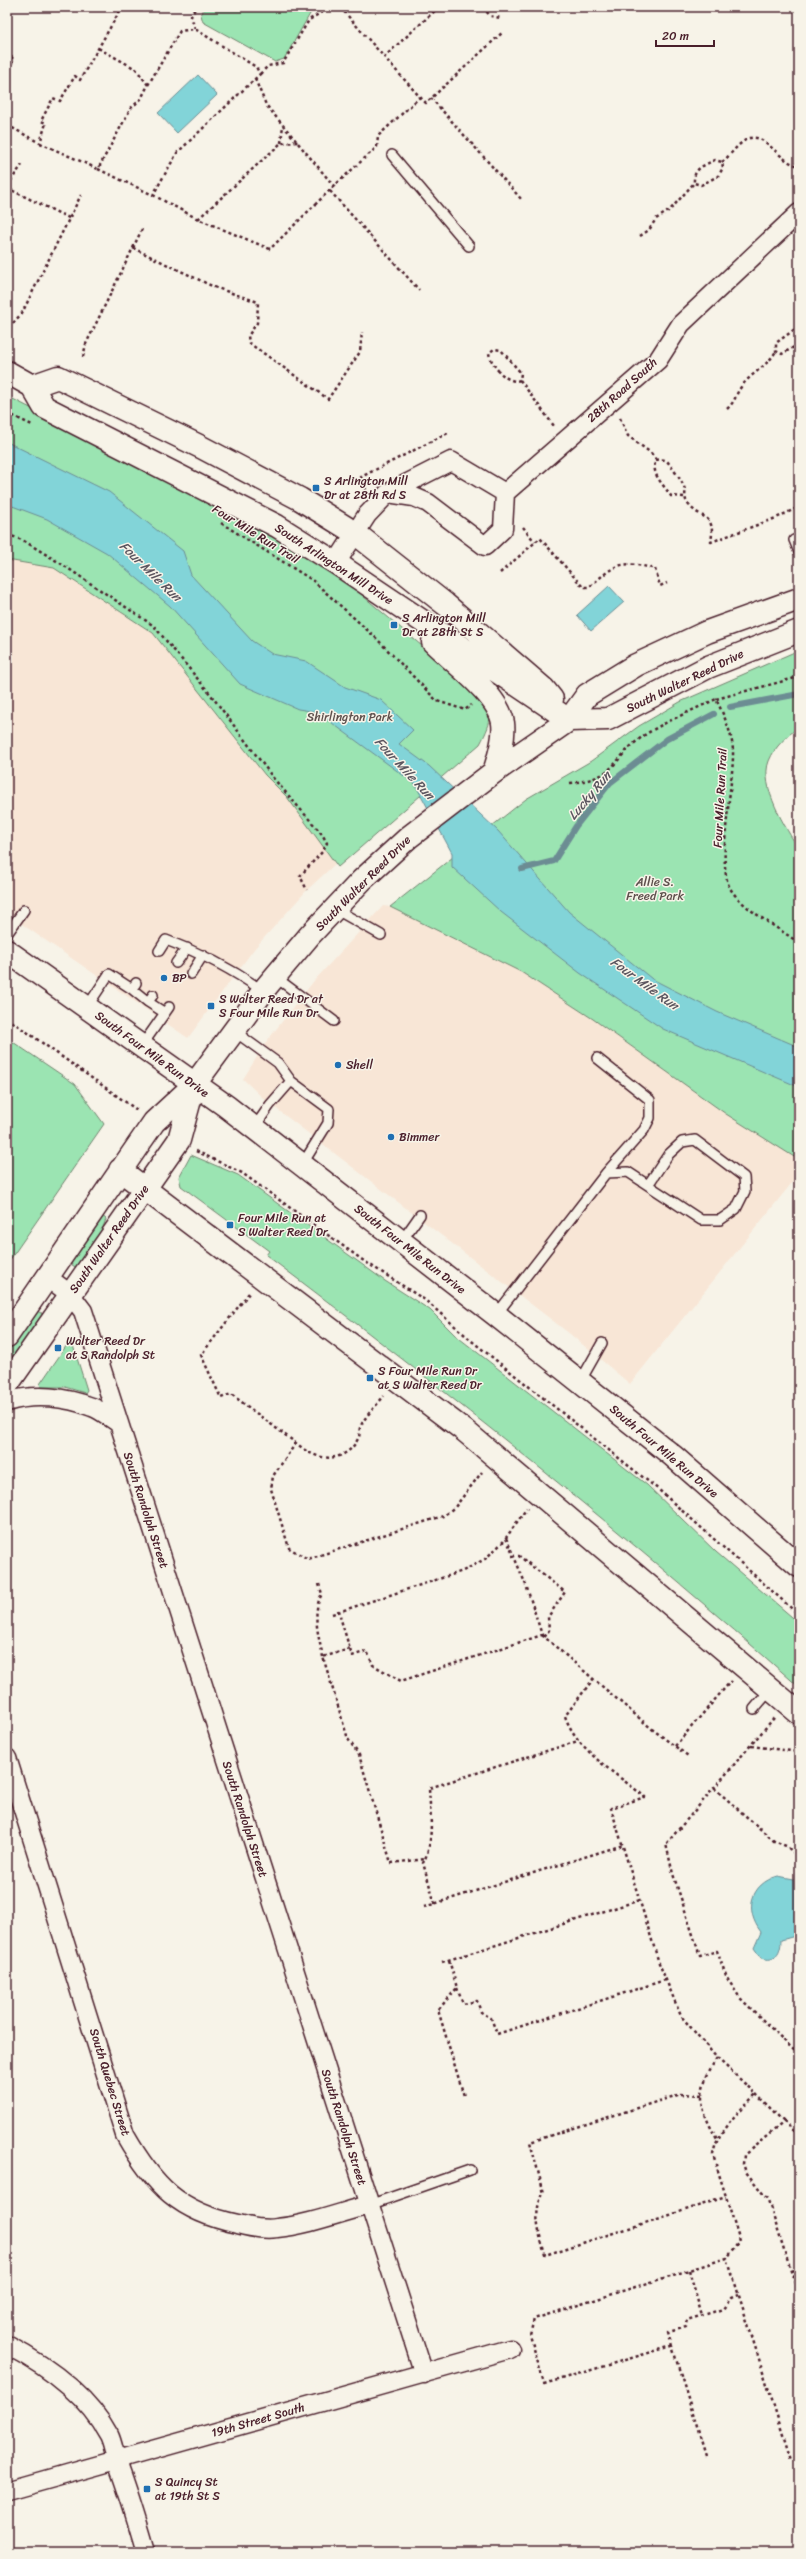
<svg xmlns="http://www.w3.org/2000/svg" width="806" height="2559" viewBox="0 0 806 2559" font-family="Sriracha,sans-serif">
<rect width="100%" height="100%" fill="#f7f3e8"/>
<filter id="ink" filterUnits="userSpaceOnUse"><feTurbulence type="fractalNoise" baseFrequency=".025" numOctaves="2"/><feDisplacementMap in="SourceGraphic" scale="8" xChannelSelector="R" yChannelSelector="G"/><feConvolveMatrix kernelMatrix="1 2 1 2 8 2 1 2 1" color-interpolation-filters="sRGB"/></filter>
<g filter="url(#ink)">
<path fill="#f8e6d6" d="M7 560 54 568 153 633 265 775 303 813 335 864 307 890 254 949 188 1038 7 914Z
M383 906 390 907 521 972 593 1019 726 1114 799 1160V1174L630 1384 570 1334 265 1100 243 1079 267 1041 313 982Z"/>
<path fill="#9be4b2" stroke="#72826e" d="M205 7H314L284 59 275 62 203 22 201 15Z
M7 396 274 532 343 579 475 691C493 713 494 718 480 744L338 867 287 797 265 775 153 633 54 568 7 560Z
M799 650V727C787 736 775 746 769 761 759 786 786 829 799 849V1160L726 1114 593 1019 521 972 390 907 526 799 591 761 639 726 680 702Z
M7 1038 75 1084 104 1124 7 1264Z
M191 1155 238 1175 385 1281 430 1310 455 1335 647 1485 716 1552 799 1623V1687C628 1535 448 1392 266 1255L269 1251 181 1186 179 1177Z
M101 1215 106 1219 101 1233 77 1268 69 1263Z
M36 1310 44 1315 7 1368V1351Z
M71 1339 87 1390 85 1393 65 1387H41L40 1384Z"/>
<path fill="#82d4d8" stroke="#6c8c93" d="M198 75 217 95 177 133 158 113Z
M7 442 109 492 183 551 191 575 252 641 272 654 306 661 345 687 381 700 413 730 399 744 429 766 498 831 569 912 652 979 717 1012 799 1047V1087L663 1029 580 973 501 912 452 867V853L415 784 317 712 298 709 240 684 170 606 107 553 47 519 7 504Z
M609 586 624 602 591 631 577 615Z
M778 1876 799 1880V1935L781 1940C781 1953 776 1963 761 1958L754 1948 761 1932C744 1910 750 1884 778 1876Z"/>
<g fill="none" stroke-linecap="round" stroke-linejoin="round">
<path stroke="#6c8c93" stroke-width="6" d="M730 707 799 694
M522 869 554 861 576 826 610 783 667 739 714 714"/>
<defs>
<path id="lane" d="M392 155 469 246
M794 540 799 552
M335 909 381 935
M7 934 24 910
M159 951 166 940C201 953 232 969 263 991
M176 963 187 948
M191 974 203 955
M274 976 334 1021
M132 989 148 1002 153 995
M148 1002 165 1013
M87 1007 109 974 132 989 136 983
M234 1031 278 1063 291 1081 329 1109 328 1123 302 1165
M141 1047 169 1007
M254 1128 270 1105 291 1081
M606 1173 628 1172 701 1220H720L736 1209 745 1191 744 1177 695 1140 682 1142 668 1155 648 1185
M401 1242 420 1215
M496 1315 606 1173 644 1130 650 1118V1100L597 1058
M580 1382 602 1343
M754 1709 771 1689
M369 2205 470 2170"/>
<path id="street" d="M388 493 414 497 428 503 485 546 503 529 505 493 658 360 681 324 799 213
M336 563 367 515 388 493 451 461 505 493
M47 1277 70 1294 83 1311 424 2374
M7 1402C34 1393 66 1397 92 1407 101 1410 110 1418 119 1423
M7 1758 125 2135C154 2186 179 2212 238 2224 249 2227 265 2230 277 2228 308 2225 339 2213 369 2205
M7 2345C47 2366 87 2394 109 2435 113 2443 114 2453 117 2462 128 2491 137 2521 146 2552
M7 2491 510 2349"/>
<path id="secondary" d="M7 372 32 386 44 407 277 526 336 563 569 720
M32 386 58 377 201 447 300 499 355 533 445 604 544 689 552 699
M433 642C453 662 499 695 503 723 505 738 499 757 494 772
M569 720 608 719 708 667 799 631
M7 951 226 1106 496 1315 673 1456 799 1566
M120 1170 465 1431 799 1713
M7 1336 154 1122 194 1085 267 986 310 935 362 880 409 837 494 772 569 720 587 695 636 665 707 632 799 599
M7 1385 179 1140 194 1085"/>
</defs>
<use href="#lane" stroke="#4a1f2b" stroke-width="12"/>
<use href="#street" stroke="#4a1f2b" stroke-width="21"/>
<use href="#secondary" stroke="#4a1f2b" stroke-width="25"/>
<path stroke="#4a1f2b" stroke-width="2.5" stroke-dasharray="3 3" stroke-linecap="butt" d="M340 7 384 57 439 7
M483 7 490 16 501 18
M7 52 14 60 7 71
M260 74 268 66 283 63 309 20 330 7
M255 79 266 105 334 186 377 147 378 136 420 97 384 57
M148 85 180 31 195 29 191 16 196 7
M420 97 426 103 503 32
M431 98 522 200
M7 125 40 143 46 123 41 121 53 98 60 101 75 76 80 80 122 7
M40 143 98 169 131 108 141 99 148 85 136 69 98 48
M281 143 283 125
M722 162C730 156 736 146 744 141 764 127 776 161 799 166
M98 169 153 195 177 153 260 74 256 67 195 29
M7 186 22 165
M7 188 69 218
M330 191 419 290
M153 195 198 219 270 249 334 186
M198 219 281 143 298 142
M640 236 649 230 656 219 670 210 694 183C693 168 703 166 715 160L722 162 723 168 718 176 701 185 694 183
M133 248 143 227
M13 323 22 313 81 195
M799 326 776 343V351L782 354 799 344
M83 357 86 344 133 248 214 287 258 302 257 323 248 336 249 343 328 399 360 352 362 332
M520 380C507 385 491 365 489 353L494 349 501 350 521 373 520 380 554 426
M727 409C737 399 734 397 741 387 751 373 768 366 776 351
M7 413 34 426
M620 418 628 436 651 453 656 460
M366 490 361 477 448 433
M684 497 671 496C664 485 650 474 656 460 660 459 663 459 667 461 669 463 684 484 684 487 687 493 683 497 688 504 701 521 716 512 711 542L776 518 799 507
M221 523 312 580 375 637 437 701 465 710 471 705
M523 527 535 542
M7 534 24 541 60 563 154 626 211 695 274 779 322 834 327 843 323 851 300 876 307 890
M500 573 540 538 583 587H589C615 565 619 559 655 569L660 586 667 583
M716 699 799 677
M570 783C617 778 610 761 642 737 659 724 696 709 716 699 724 716 732 732 733 751 734 783 716 862 730 888 742 909 779 928 799 943
M7 1018 137 1110
M196 1151 242 1173 361 1259 425 1300 473 1342 659 1490 799 1615
M249 1293 201 1355 221 1398 231 1394 305 1450C325 1463 348 1460 359 1437 360 1434 359 1431 360 1428 363 1418 377 1405 384 1396
M296 1443 273 1476 271 1489 289 1548 308 1559 443 1516 455 1507 482 1472
M512 1556H519L565 1592 548 1617 549 1630 544 1638
M319 1584 322 1594C311 1612 319 1638 323 1657
M338 1610 352 1656 367 1651 373 1665 401 1681 542 1635 526 1585 506 1538
M332 1614 463 1571 485 1559 503 1542 527 1508
M542 1635 652 1729 688 1756
M350 1649 323 1657 348 1739 359 1755 391 1863 426 1859
M594 1678 565 1716C577 1751 617 1774 645 1797L611 1808 659 1963 681 2016 717 2058 756 2094C739 2112 717 2130 713 2155L740 2241 727 2258
M774 1718 666 1844 673 1874 700 1956 717 1951 727 1978 740 1998 799 2055
M675 1746 731 1681
M751 1746 799 1752
M714 1788 774 1841 786 1846 799 1857
M435 1904 423 1863C435 1841 430 1812 429 1788L578 1741
M424 1907 623 1845
M449 1960 457 1988 438 2010 464 2096
M442 1962 640 1900
M457 1988 463 2004 477 2001 481 2012 491 2018 497 2034 665 1980
M717 2058C696 2090 698 2106 717 2139
M756 2094 784 2122
M702 2095 681 2094 530 2142 544 2193C531 2211 540 2236 545 2255L726 2197
M799 2135 784 2122 744 2155 743 2164 746 2172 768 2200 799 2296
M689 2270 702 2315
M791 2271 799 2268
M672 2346 668 2332 685 2327 687 2320 723 2309 731 2298 738 2295
M706 2456 672 2346 544 2384 530 2335 534 2319 727 2258 791 2460"/>
<use href="#lane" stroke="#f7f3e8" stroke-width="9"/>
<use href="#street" stroke="#f7f3e8" stroke-width="18"/>
<use href="#secondary" stroke="#f7f3e8" stroke-width="22"/>
</g>
</g>
<g fill="#1f6fb2" stroke="#f7f3e8" stroke-width="1.5">
<rect x="312" y="484" width="8" height="8" rx="2"/>
<rect x="390" y="621" width="8" height="8" rx="2"/>
<circle cx="164" cy="978" r="4"/>
<rect x="207" y="1002" width="8" height="8" rx="2"/>
<circle cx="338" cy="1065" r="4"/>
<circle cx="391" cy="1137" r="4"/>
<rect x="226" y="1221" width="8" height="8" rx="2"/>
<rect x="54" y="1344" width="8" height="8" rx="2"/>
<rect x="366" y="1374" width="8" height="8" rx="2"/>
<rect x="143" y="2485" width="8" height="8" rx="2"/>
</g>
<g text-anchor="middle" stroke-width="3" stroke-linejoin="round" paint-order="stroke">
<g font-size="12" fill="#4a1f2b" stroke="#f7f3e8">
<text transform="translate(622 390) rotate(-42)" y="4">28th Road South</text>
<text transform="translate(256 534) rotate(32)" y="4">Four Mile Run Trail</text>
<text transform="translate(334 564) rotate(33)" y="4">South Arlington Mill Drive</text>
<text transform="translate(685 681) rotate(-26)" y="4">South Walter Reed Drive</text>
<text transform="translate(720 798) rotate(-87)" y="4">Four Mile Run Trail</text>
<text transform="translate(363 883) rotate(-45)" y="4">South Walter Reed Drive</text>
<text transform="translate(152 1054) rotate(36)" y="4">South Four Mile Run Drive</text>
<text transform="translate(109 1239) rotate(-55)" y="4">South Walter Reed Drive</text>
<text transform="translate(410 1249) rotate(38)" y="4">South Four Mile Run Drive</text>
<text transform="translate(664 1451) rotate(40)" y="4">South Four Mile Run Drive</text>
<text transform="translate(146 1510) rotate(72)" y="4">South Randolph Street</text>
<text transform="translate(245 1819) rotate(72)" y="4">South Randolph Street</text>
<text transform="translate(110 2082) rotate(73)" y="4">South Quebec Street</text>
<text transform="translate(344 2127) rotate(72)" y="4">South Randolph Street</text>
<text transform="translate(258 2420) rotate(-16)" y="4">19th Street South</text>
</g>
<g font-size="12" fill="#4a1f2b" stroke="#f7f3e8" text-anchor="start">
<text x="324" y="485">S Arlington Mill<tspan x="324" dy="14">Dr at 28th Rd S</tspan></text>
<text x="402" y="622">S Arlington Mill<tspan x="402" dy="14">Dr at 28th St S</tspan></text>
<text x="172" y="982">BP</text>
<text x="219" y="1003">S Walter Reed Dr at<tspan x="219" dy="14">S Four Mile Run Dr</tspan></text>
<text x="346" y="1069">Shell</text>
<text x="399" y="1141">Bimmer</text>
<text x="238" y="1222">Four Mile Run at<tspan x="238" dy="14">S Walter Reed Dr</tspan></text>
<text x="66" y="1345">Walter Reed Dr<tspan x="66" dy="14">at S Randolph St</tspan></text>
<text x="378" y="1375">S Four Mile Run Dr<tspan x="378" dy="14">at S Walter Reed Dr</tspan></text>
<text x="155" y="2486">S Quincy St<tspan x="155" dy="14">at 19th St S</tspan></text>
</g>
<g font-size="12" fill="#5e504d" stroke="#f7f3e8">
<text x="350" y="721">Shirlington Park</text>
<text x="655" y="886">Allie S.<tspan x="655" dy="14">Freed Park</tspan></text>
</g>
<g font-size="13" font-style="italic" fill="#5b555f" stroke="#f7f3e8">
<text transform="translate(151 571) rotate(44)" y="5">Four Mile Run</text>
<text transform="translate(405 768) rotate(47)" y="5">Four Mile Run</text>
<text transform="translate(589 795) rotate(-50)" y="5">Lucky Run</text>
<text transform="translate(645 983) rotate(36)" y="5">Four Mile Run</text>
</g>
</g>
<rect width="806" height="2559" fill="none" stroke="#f7f3e8" stroke-width="24"/>
<rect x="12" y="12" width="782" height="2535" fill="none" stroke="#4a1f2b" stroke-width="1.5" filter="url(#ink)"/>
<path d="M656 40v6h58v-6" fill="none" stroke="#4a1f2b" stroke-width="2"/>
<text x="662" y="40" font-size="12" fill="#4a1f2b" stroke="#f7f3e8" stroke-width="3" paint-order="stroke">20 m</text>
</svg>
